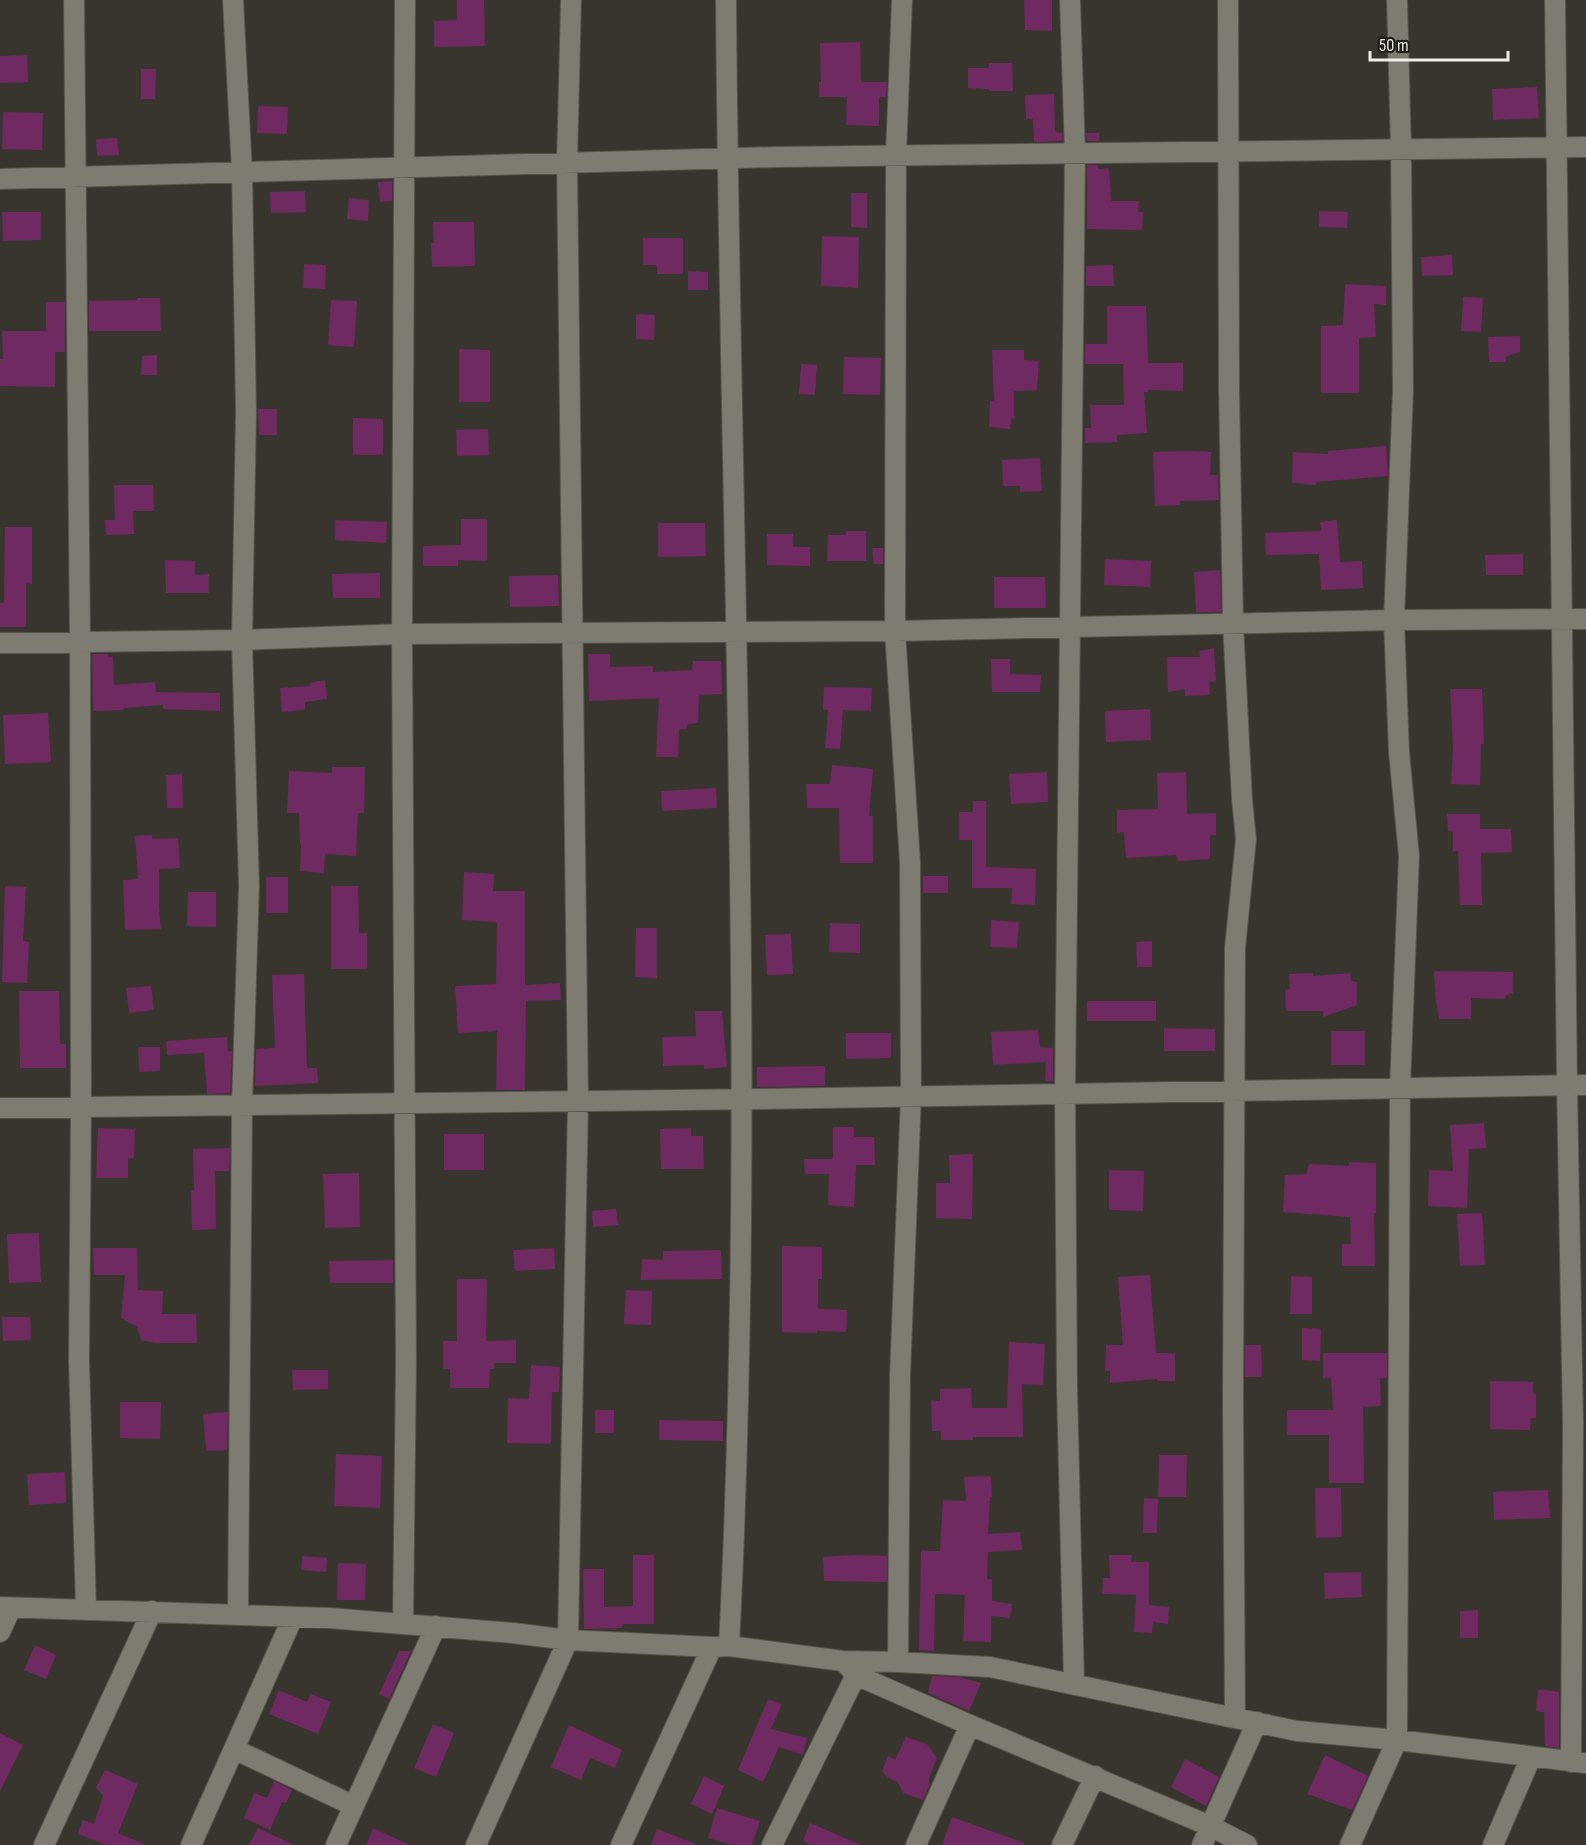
<svg xmlns="http://www.w3.org/2000/svg" width="1586" height="1845" viewBox="0 0 1586 1845" font-family="'Sofia Sans Condensed',sans-serif">
<rect width="100%" height="100%" fill="#37352d"/>
<path fill="#702a62" d="M457 0H484L485 46 434 47V21L457 20Z
M1024 0H1052V31L1025 30Z
M860 42 861 82H887L886 97H879V126L846 125 847 97H819V82H821L820 43Z
M27 55 28 82 0 83V56Z
M989 63H1012L1013 91H989V89L968 88V68H989Z
M141 69H156L155 99H141Z
M1537 87 1539 118 1493 120 1492 89Z
M1054 94 1055 130 1056 132 1062 133 1063 141 1034 142 1033 119H1026L1025 95Z
M258 106 288 107 287 134 257 133Z
M3 112 43 113 42 150 2 149Z
M1086 133H1099V141H1087Z
M117 138 119 155 97 156 96 139Z
M1087 165H1098V169L1109 168 1111 201H1139L1138 212H1143L1142 230 1087 229Z
M392 181V201L380 202 378 182Z
M305 191 306 212 271 213 270 192Z
M851 193H867V228L851 227Z
M349 198 369 200 368 221 347 219Z
M1319 211 1348 212 1347 228 1319 227Z
M2 212H41V240L3 241Z
M433 222H474L475 266 432 267 431 243H434Z
M822 236 859 237 858 288 821 286Z
M643 238H683V274H657V265H643Z
M1452 255 1453 275 1422 276 1421 257Z
M304 264 326 265 325 289 303 288Z
M1113 265 1114 286H1086V266Z
M688 271 708 272V290H688Z
M1345 284 1386 286V305L1374 304 1376 337 1359 338V393H1321V326L1343 325Z
M1463 297 1483 298 1481 332 1461 331Z
M137 298H160L161 331H89V301L137 300Z
M331 300 357 301 354 347 328 345Z
M46 302H65V352H55V387L0 386V359H3L2 331H46Z
M1107 306H1146L1148 363H1183V391L1148 390V392H1144L1147 433 1117 435V442L1085 443V428H1091L1090 405H1124L1123 364H1085V344H1107Z
M636 314 655 315 654 340 636 339Z
M1520 336V352L1507 356 1505 362H1489L1488 337Z
M459 349 490 350V402H459Z
M992 350H1024V360L1039 361 1037 390 1014 391V418L1011 420 1010 429 989 427 990 401H994Z
M157 355V375H141L142 356Z
M844 357 881 358 880 395 843 394Z
M801 364 817 365 815 395 799 394Z
M258 409H277V435H259Z
M353 418 383 419V455H353Z
M488 429 489 455 457 456 456 430Z
M1386 446 1388 476 1316 482V485L1292 483 1293 452 1328 454V451Z
M1190 451 1211 452 1210 475H1218L1219 500 1180 501V505L1155 506 1153 452Z
M1040 458 1042 491 1020 492V486H1003L1002 460Z
M114 485H153L154 511H133L134 534 106 535 105 520H115Z
M461 519H487V561L458 560V566H423V546L461 545Z
M335 520 387 522 386 543 335 540Z
M1337 520 1340 562 1362 561 1363 588 1321 590 1319 554 1266 555 1265 533 1321 531 1320 522Z
M658 523H705L706 556 658 557Z
M5 527H32V584L26 583V627H0V603L4 602Z
M846 531H866V561H827L828 535H846Z
M767 534H793V547H810V566L767 565Z
M872 548H883V564H874Z
M1523 554V575H1486L1485 555Z
M1105 559 1151 561 1150 587 1104 585Z
M165 560 195 561V575L209 574V593H166Z
M1220 570 1221 612H1196L1194 572Z
M380 573V598H333L332 574Z
M558 575 559 606 510 607 509 576Z
M994 577H1045L1046 608H994Z
M1214 648 1216 682 1209 681 1210 695 1185 696V689L1168 692 1167 657H1200L1199 651Z
M92 654H108L109 657 113 656 114 685 155 682 156 692 220 693V711L163 709V705L123 708 124 710 93 711Z
M588 654H610V667L653 666V672L692 670 693 661H721L722 694 699 695 698 723 688 724 687 729H679L678 757H656L659 698 589 701Z
M991 659H1010V674L1041 675 1040 692H992Z
M325 680 327 699 305 702V710L282 712 280 688 310 686 309 683Z
M824 687 872 688 871 711 843 710 840 749 825 748 828 710H823Z
M1450 689H1482L1484 744H1481L1480 785 1451 784 1453 748Z
M1150 709 1151 740 1106 742 1105 711Z
M48 713 51 762 5 764 3 715Z
M832 765 873 769 869 816H873V863H840L839 808H807L806 784H830Z
M332 767H365L364 813H358L356 856 325 854 324 873 300 871 301 844H300L299 813H287L289 771 332 773Z
M1047 772 1048 802 1011 804 1009 774Z
M1186 772 1187 814 1216 813V835H1210V859L1177 861 1176 855 1126 858 1124 832 1117 833V810L1158 809 1157 773Z
M182 774 183 808H167L166 775Z
M716 788 717 808 662 811 661 791Z
M973 801H986V867L1036 869 1035 905 1011 904 1012 888H972V840H959V812H973Z
M1447 814H1480V829H1511L1512 852 1481 853 1482 905H1460L1458 851H1453V832L1448 831Z
M152 835V839L178 838 180 868 159 869V908L161 929 125 930 123 880 138 879 135 836Z
M464 872 494 874 493 891H525V983L526 985 560 983 561 1000 526 1001 525 1090H496L497 1031 458 1033 455 986 496 984 497 922 462 920Z
M923 876H948V893H923Z
M266 877H288V913H266Z
M5 886 26 887 23 941 29 942 27 983 2 982Z
M331 886H358L359 933H367V969H331Z
M188 892H216V927L187 926Z
M991 920 1019 922 1017 948 990 947Z
M830 923 860 924V953L829 952Z
M636 928H657V978L635 977Z
M791 934 793 974 767 975 765 935Z
M1152 941V967H1137L1136 942Z
M1434 971 1513 972V993L1506 995 1505 999 1471 998V1019H1439L1437 1006 1436 1004Z
M1313 973V976L1350 973 1351 981 1357 982V1005L1323 1017V1011H1286L1285 990 1290 989 1289 974Z
M304 974 307 1068H317L318 1083 255 1086 256 1049 275 1048 272 975Z
M151 986 154 1010 129 1013 126 988Z
M19 991H59L60 1044H66V1068H20Z
M1087 1001H1156V1021H1087Z
M695 1011H722L727 1067 704 1069V1065L663 1066 662 1037 696 1036Z
M1164 1028 1215 1029V1051H1164Z
M1038 1030 1040 1047 1053 1048V1081H1045L1046 1062 993 1065 991 1032Z
M1331 1031H1365V1065H1331Z
M846 1033H891V1058L846 1059Z
M227 1037 228 1051H232L230 1093 207 1094 204 1053 167 1055 166 1041Z
M138 1047H160V1071L139 1072Z
M825 1066V1086L757 1087V1067Z
M1484 1123 1486 1148 1469 1149 1467 1208 1428 1206 1429 1170 1453 1171 1450 1125Z
M833 1127H854V1137H874L875 1165H856L854 1207 828 1205 829 1174H805L804 1159H833Z
M98 1128 135 1129 134 1159 128 1158V1178H96Z
M691 1128V1136H703L704 1169H661L660 1129Z
M444 1134H484V1170H444Z
M230 1148 229 1171H215L216 1229 192 1230 191 1191 194 1190 193 1149Z
M973 1154 972 1219 936 1218V1183H950L949 1155Z
M1349 1162 1376 1163V1213H1374L1375 1266H1342V1244H1351L1350 1217 1283 1212 1285 1175 1306 1174 1309 1164 1349 1166Z
M1109 1170 1144 1171 1143 1211 1109 1210Z
M359 1173 360 1227 325 1228 323 1174Z
M616 1209 618 1225 593 1227 592 1211Z
M1482 1213 1485 1265 1460 1266 1457 1214Z
M39 1233 41 1282 9 1283 7 1234Z
M782 1246 822 1247V1279H818V1309L847 1310 846 1332 817 1331V1333L782 1332Z
M93 1248H137L138 1290 163 1291 162 1314H196L197 1343H155L141 1340 137 1327 121 1318 125 1275H94Z
M554 1248 555 1269 515 1271 513 1250Z
M721 1250 722 1279 641 1280 642 1259 663 1260V1251Z
M393 1260V1283H330L329 1261Z
M1150 1275 1156 1353H1175V1381H1157V1379L1110 1383V1371H1105L1106 1345H1123L1118 1277Z
M1291 1276 1312 1277V1314H1290Z
M457 1279H487L486 1341 516 1340V1363H494V1369H490L489 1388H450V1369H443V1341H457Z
M626 1290 652 1291 651 1325 624 1324Z
M2 1317H30L31 1340 3 1341Z
M1302 1328 1321 1329 1320 1361 1302 1360Z
M1009 1342 1045 1344 1043 1385 1022 1384 1023 1437H973V1440H941V1431H932L931 1400 940 1401V1389L971 1388 972 1408H1007Z
M1245 1345H1261L1262 1377H1245Z
M1323 1353H1387V1378H1380L1381 1406 1363 1407 1364 1483H1329V1435H1287V1410H1333L1331 1378H1323Z
M531 1365 560 1367 559 1392H552L551 1444 507 1443 508 1398 529 1399Z
M292 1370H328V1389L293 1390Z
M1490 1381 1533 1382V1393L1536 1394V1418H1531L1530 1430 1490 1429Z
M120 1402H161L160 1439 120 1438Z
M595 1410H614V1433H595Z
M228 1412 227 1450 206 1451 203 1414Z
M659 1420 723 1421V1441L659 1440Z
M336 1454 382 1456 380 1508 334 1506Z
M1159 1455H1187L1186 1497H1158Z
M65 1472 66 1503 29 1505 27 1474Z
M991 1476 992 1497H990L988 1534 1020 1532 1022 1550 988 1552 987 1579H992V1601L1012 1604 1010 1618 991 1616V1642L963 1641 965 1595 935 1594 934 1651 919 1650 921 1551H940L943 1500 966 1501 964 1477Z
M1315 1488H1341L1342 1537 1316 1538Z
M1548 1490 1550 1518 1494 1520 1493 1492Z
M1144 1498 1158 1499 1157 1533H1143Z
M633 1555H654V1624H622V1628L584 1629 583 1569H604V1607L633 1606Z
M853 1555 887 1556V1582L824 1581 823 1557Z
M1109 1555H1132L1131 1562H1149V1605L1169 1607 1168 1624 1153 1622 1152 1633 1134 1632 1136 1595 1102 1594 1103 1578H1110Z
M302 1556 327 1558 326 1572 301 1570Z
M338 1563 366 1564 365 1600H337Z
M1361 1572 1362 1597 1325 1599 1324 1573Z
M1478 1610V1638H1460V1611Z
M35 1645 56 1655 46 1679 24 1670Z
M399 1651H411L389 1699 379 1694Z
M932 1676 959 1677 981 1683 969 1711 928 1693Z
M1538 1689 1559 1692V1748L1545 1746 1544 1712 1536 1711Z
M279 1690 307 1702 310 1694 331 1702 318 1734 269 1714Z
M768 1699 782 1704 771 1729 807 1738 803 1755 779 1747 763 1782 738 1770Z
M433 1724 454 1733 436 1777 414 1768Z
M569 1725 622 1750 615 1768 590 1758 581 1780 551 1767Z
M0 1733 23 1745 0 1791Z
M906 1737 927 1744 937 1758 929 1779V1786L923 1800 903 1793 898 1783 887 1777 882 1771 888 1756 895 1760Z
M1325 1755 1368 1776 1352 1810 1307 1794Z
M1185 1759 1219 1777 1206 1806 1171 1787Z
M105 1770 138 1784 118 1833 146 1845H106L78 1834 83 1820 94 1824 103 1795 96 1788Z
M704 1776 724 1786 712 1814 691 1804Z
M274 1781 292 1790 286 1803 282 1802 270 1830 244 1818 254 1793 267 1798Z
M717 1808 760 1821 752 1845H732L708 1838Z
M952 1817 1024 1843V1845H942Z
M810 1823 861 1845H810L803 1841Z
M258 1828 294 1845H249Z
M373 1828 410 1845H366Z
M657 1829 696 1844V1845H651Z"/>
<g fill="none" stroke-linecap="round" stroke-linejoin="round">
<defs>
<path id="street" d="M74 0 80 642 81 1108 79 1360 86 1609
M233 0 242 172 246 411 242 640 249 886 242 1105 238 1615
M726 0C730 549 757 1098 729 1646
M1070 0 1075 154 1065 1093 1067 1387 1074 1684
M1228 0 1229 389 1233 623 1242 800 1246 839 1235 948 1233 1402 1235 1717
M1555 0 1567 1085 1573 1424 1571 1762
M0 179 777 157 1586 147
M0 643 242 640 402 634 895 631 1394 620 1586 619
M0 1108 763 1099 1586 1085
M0 1607 329 1618 513 1633 568 1640 712 1647 729 1646 843 1661 898 1662 990 1667 1297 1731 1397 1740 1586 1763
M403 1624 406 1361 402 634 405 0
M0 1632 11 1608
M898 1662 900 1376 911 1096 910 862 895 631 896 155 902 0
M856 1675 970 1725 1210 1826 1247 1845
M234 1749 354 1806
M44 1845 152 1611
M191 1845 293 1617
M336 1845 436 1626
M476 1845 568 1640 578 1101 567 163 571 0
M621 1845 712 1647
M772 1845 856 1675 847 1665
M916 1845 970 1725
M1062 1845 1095 1776
M1202 1845 1257 1722
M1350 1845 1397 1740 1400 1088 1409 856 1399 752 1394 620 1403 390 1401 150 1397 0
M1493 1845 1531 1757"/>
</defs>
<use href="#street" stroke="#55534c" stroke-width="22"/>
<use href="#street" stroke="#7e7b71" stroke-width="20"/>
</g>
<path d="M1370 51v9h138v-9" fill="none" stroke="#efeee9" stroke-width="3"/>
<text x="1379" y="51" font-size="18" fill="#efeee9" stroke="#1e1d19" stroke-width="4.5" paint-order="stroke">50 m</text>
</svg>
